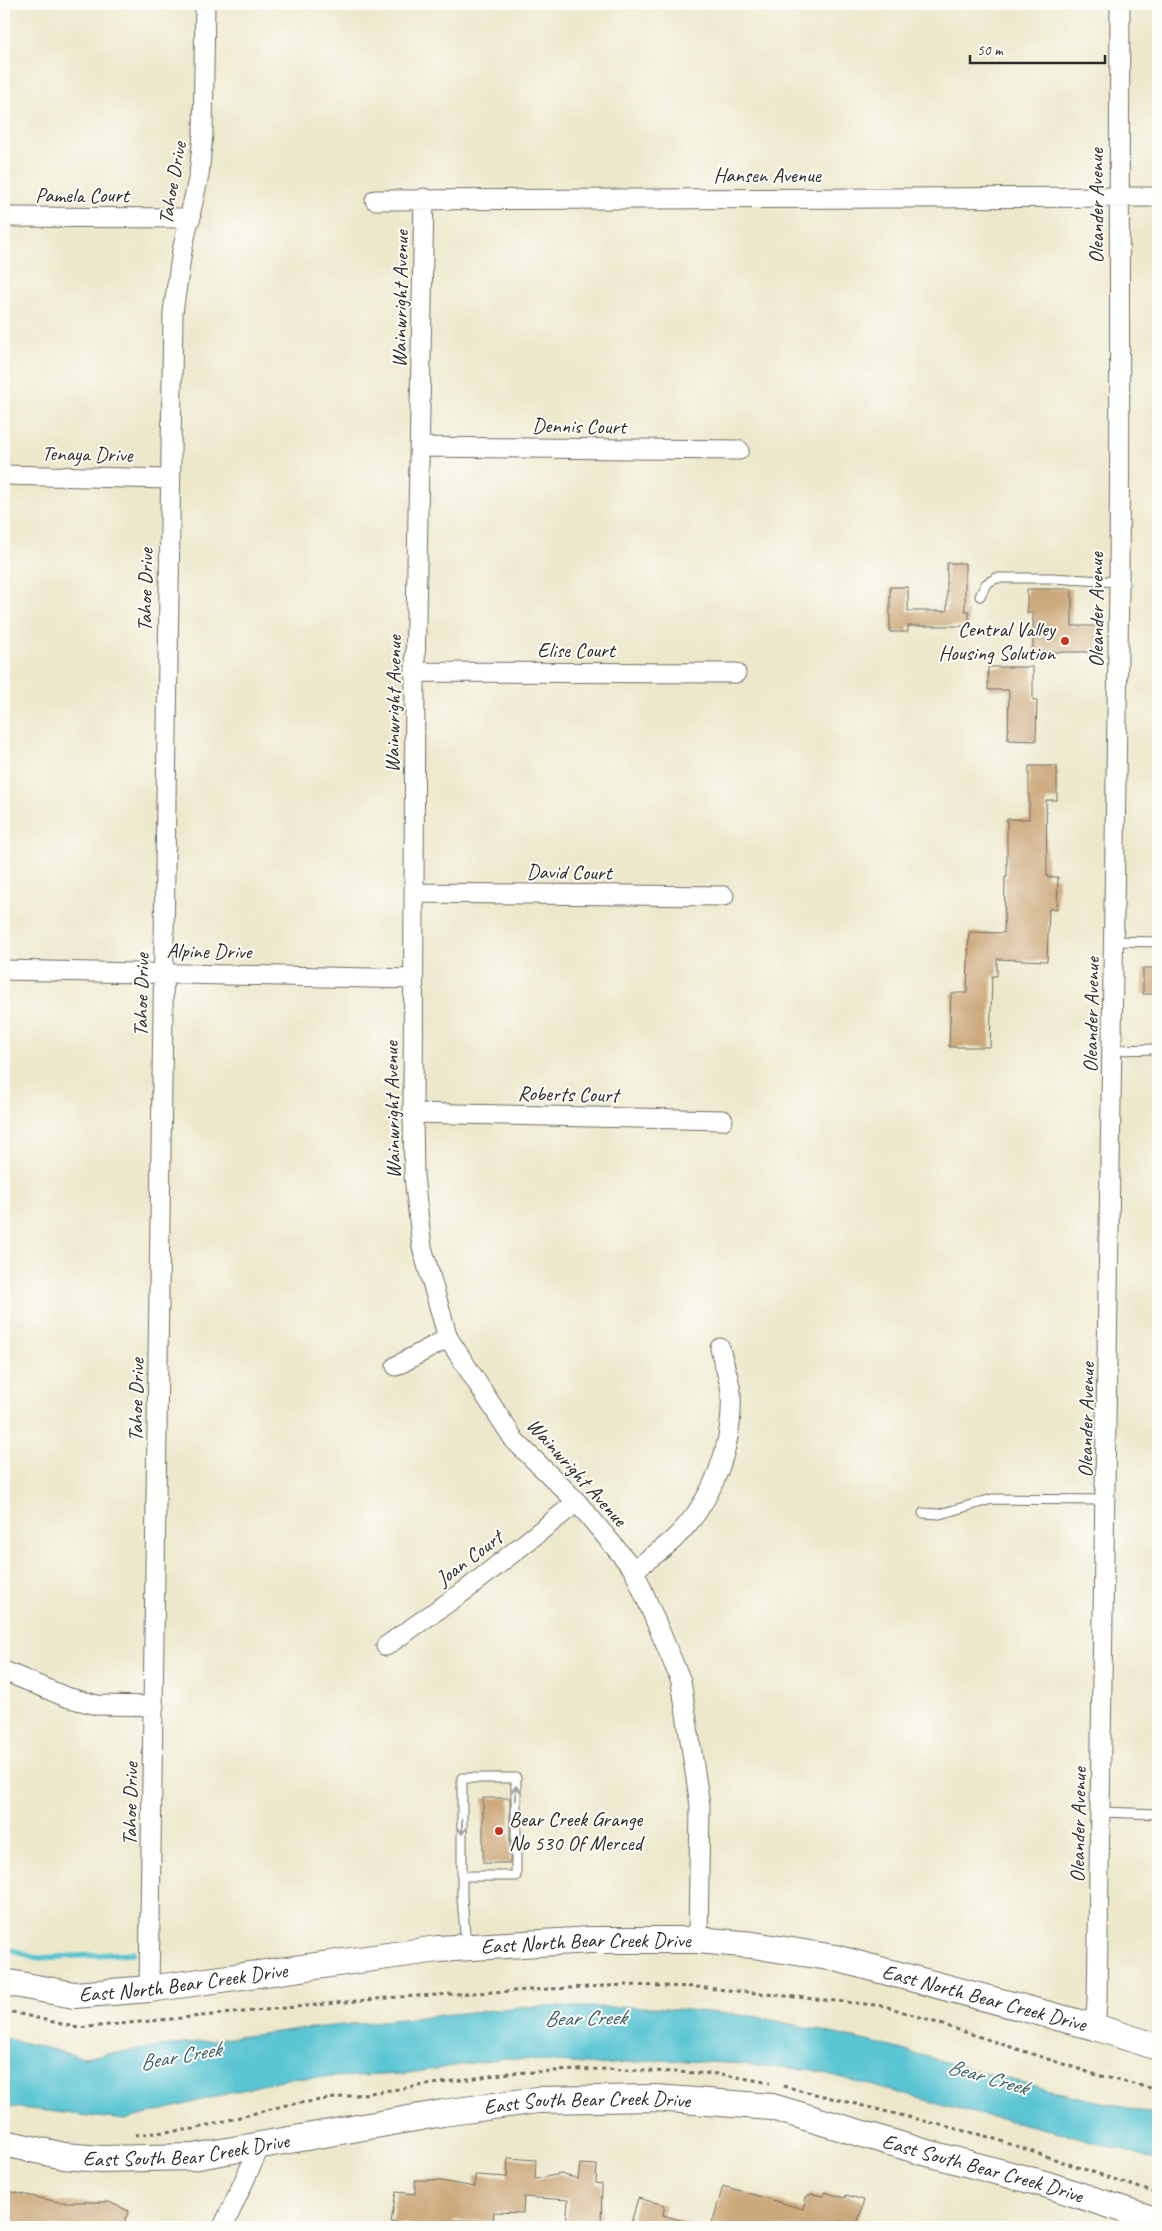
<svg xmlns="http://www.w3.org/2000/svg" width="1162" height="2231" viewBox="0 0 1162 2231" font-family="Caveat,sans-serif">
<rect width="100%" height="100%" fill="#fdfcf7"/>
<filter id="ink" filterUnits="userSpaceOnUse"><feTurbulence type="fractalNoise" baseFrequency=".02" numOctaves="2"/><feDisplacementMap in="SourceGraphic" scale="10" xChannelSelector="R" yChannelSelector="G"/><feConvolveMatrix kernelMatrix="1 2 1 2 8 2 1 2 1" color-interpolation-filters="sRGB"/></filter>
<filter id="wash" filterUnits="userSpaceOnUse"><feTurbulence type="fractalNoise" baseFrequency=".0096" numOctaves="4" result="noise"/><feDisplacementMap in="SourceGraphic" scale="20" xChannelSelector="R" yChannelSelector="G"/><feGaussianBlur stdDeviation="1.12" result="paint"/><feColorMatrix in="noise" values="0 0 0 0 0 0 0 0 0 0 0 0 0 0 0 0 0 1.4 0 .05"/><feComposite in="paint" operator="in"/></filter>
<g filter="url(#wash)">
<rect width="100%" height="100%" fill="#ede8cb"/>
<path fill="#5ac5d3" stroke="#42787f" d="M522 2007H657L759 2017 880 2044 1057 2092 1158 2115V2161L1064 2133 974 2113 813 2070 744 2064 665 2060 598 2065 504 2058 404 2074 285 2079 124 2120 4 2106V2038L83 2057 292 2030Z"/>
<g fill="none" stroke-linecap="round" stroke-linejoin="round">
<path stroke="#5ac5d3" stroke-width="5.5" d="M4 1947 38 1958 133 1953"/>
</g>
<g id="blocks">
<path fill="#cca97b" d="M947 563H965V611H969V626H908V632H890V587H908V611H947Z
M1027 589H1072V626H1098V652H1033V613H1027Z
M988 667H1033V700H1037L1036 741 1008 740 1009 690H988Z
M1029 766H1057V800H1046L1047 877H1058L1057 909H1049L1047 961 997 959V976H992L990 1047H949L951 993H967L969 932 1004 933 1005 877H1007V819H1029Z
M1143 968H1158V994H1143Z
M483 1798H510V1863H483Z
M508 2158 536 2160 535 2179 561 2174 578 2179 580 2164 597 2165 596 2183 602 2184 601 2227H566L568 2200 524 2197 523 2213 494 2212 493 2221 454 2220 453 2227H409L410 2224 391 2222 396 2192 415 2194V2180H435L475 2187V2175L507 2177Z
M723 2186 803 2209 806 2197 811 2194 824 2196V2192L845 2198 846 2195 864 2200 857 2225 841 2221 839 2227H711Z
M4 2190 58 2202H109L129 2211 122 2227H4Z
M638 2198 665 2205 663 2215 690 2223V2227H630Z"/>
</g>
</g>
<g filter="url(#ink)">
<use href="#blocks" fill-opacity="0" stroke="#6f6d63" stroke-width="1"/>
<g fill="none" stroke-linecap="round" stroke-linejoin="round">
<defs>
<path id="lane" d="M980 596 986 584 996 578H1052L1119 582
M1115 941 1158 942
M1113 1050 1158 1049
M923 1513 940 1514 992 1499 1107 1500
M1101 1812 1158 1814
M462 1876H516V1778H462V1898L466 1945"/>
<path id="street" d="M424 198 415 672 413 1113 414 1176 422 1247 448 1338 515 1441 577 1502 634 1570 681 1681 700 1805 698 1940
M375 200 1158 197
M4 217 191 218
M420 447 739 450
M4 475 169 479
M415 672 736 673
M414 893 724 896
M4 970 414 979
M413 1113 723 1120
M396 1366 448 1338
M634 1570C648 1559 664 1549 676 1537 713 1501 734 1444 731 1393 730 1379 723 1363 720 1348
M386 1646 466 1590 577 1502
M4 1671 66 1697 97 1705 154 1706
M149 1989 173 312 182 251 199 175 203 134 205 4
M1095 2027 1097 2002C1106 1530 1115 1058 1119 586 1121 392 1118 198 1120 4
M223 2227 261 2144"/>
<g id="secondary">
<path id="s1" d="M4 1982 74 1995 149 1989 438 1949 591 1940H698L753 1945 835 1958 1095 2027 1158 2047"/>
<path id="s2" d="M4 2143 64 2156 101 2159 193 2157 443 2113 537 2100 656 2098 772 2107 920 2151 1045 2184 1158 2221"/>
</g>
</defs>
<use href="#lane" stroke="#6f6d63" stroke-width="11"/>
<use href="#street" stroke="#6f6d63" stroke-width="21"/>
<use href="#secondary" stroke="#6f6d63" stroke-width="28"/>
<path stroke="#6f6d63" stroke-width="3" stroke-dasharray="4 4" stroke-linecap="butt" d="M4 2010 78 2028 398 1997 625 1985 697 1987 885 2006 1097 2075 1158 2090
M783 2086 989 2137 1158 2194
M135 2135 194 2129 286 2105 510 2073 601 2069 721 2074 770 2083"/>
<use href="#lane" stroke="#fff" stroke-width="9"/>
<use href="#street" stroke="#fff" stroke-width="19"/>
<use href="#secondary" stroke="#fff" stroke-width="26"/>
</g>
<defs><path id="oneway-shaft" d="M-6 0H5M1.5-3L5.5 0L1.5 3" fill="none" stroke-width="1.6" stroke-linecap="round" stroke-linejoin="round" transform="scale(1.25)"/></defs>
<g stroke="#a0a0a0">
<use href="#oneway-shaft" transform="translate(516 1793) rotate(-90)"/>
<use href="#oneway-shaft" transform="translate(462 1827) rotate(90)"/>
</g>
</g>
<g fill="#c8321e" stroke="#fdfcf7" stroke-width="2">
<circle cx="1065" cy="641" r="5"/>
<circle cx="499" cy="1831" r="5"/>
</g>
<g text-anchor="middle" stroke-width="4" stroke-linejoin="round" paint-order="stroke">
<g font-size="21" fill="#2b2b2b" stroke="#fdfcf7">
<text x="767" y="182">Hansen Avenue</text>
<text transform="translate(172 183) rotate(-80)" y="7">Tahoe Drive</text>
<text x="82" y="202">Pamela Court</text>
<text transform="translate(1096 206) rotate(-90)" y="7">Oleander Avenue</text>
<text transform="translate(400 299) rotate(-89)" y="7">Wainwright Avenue</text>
<text transform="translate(579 426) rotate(1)" y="7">Dennis Court</text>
<text transform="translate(87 454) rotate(1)" y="7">Tenaya Drive</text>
<text transform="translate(145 590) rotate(-89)" y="7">Tahoe Drive</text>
<text transform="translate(1096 610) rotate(-90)" y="7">Oleander Avenue</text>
<text x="576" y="657">Elise Court</text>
<text transform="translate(393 704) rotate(-89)" y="7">Wainwright Avenue</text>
<text transform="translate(569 872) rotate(1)" y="7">David Court</text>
<text transform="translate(209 951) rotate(1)" y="7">Alpine Drive</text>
<text transform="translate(141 995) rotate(-89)" y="7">Tahoe Drive</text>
<text transform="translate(1091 1015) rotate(-89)" y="7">Oleander Avenue</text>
<text transform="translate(568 1094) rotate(1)" y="7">Roberts Court</text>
<text transform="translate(392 1110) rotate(-91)" y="7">Wainwright Avenue</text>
<text transform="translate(136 1400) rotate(-89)" y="7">Tahoe Drive</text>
<text transform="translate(1086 1420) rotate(-89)" y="7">Oleander Avenue</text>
<text transform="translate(577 1472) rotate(48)" y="7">Wainwright Avenue</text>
<text transform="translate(469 1558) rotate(-37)" y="7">Joan Court</text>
<text transform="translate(130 1804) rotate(-89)" y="7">Tahoe Drive</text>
<text transform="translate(1078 1825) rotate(-89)" y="7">Oleander Avenue</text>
<text dy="7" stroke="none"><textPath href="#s1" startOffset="586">East North Bear Creek Drive</textPath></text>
<text dy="7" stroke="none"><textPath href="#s1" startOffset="181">East North Bear Creek Drive</textPath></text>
<text dy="7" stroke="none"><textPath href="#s1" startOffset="991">East North Bear Creek Drive</textPath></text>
<text dy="7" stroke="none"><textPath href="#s2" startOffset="589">East South Bear Creek Drive</textPath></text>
<text dy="7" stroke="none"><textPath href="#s2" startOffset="184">East South Bear Creek Drive</textPath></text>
<text dy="7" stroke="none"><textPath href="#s2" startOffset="994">East South Bear Creek Drive</textPath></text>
</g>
<g font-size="21" fill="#2b2b2b" stroke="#fdfcf7" text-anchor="end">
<text x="1055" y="636">Central Valley<tspan x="1055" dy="24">Housing Solution</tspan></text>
<text x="509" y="1826" text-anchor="start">Bear Creek Grange<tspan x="509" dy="24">No 530 Of Merced</tspan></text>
</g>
<g font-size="22" font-style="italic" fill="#3b6166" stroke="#fdfcf7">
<text transform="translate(585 2017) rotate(-1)" y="8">Bear Creek</text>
<text transform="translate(180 2055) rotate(-10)" y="8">Bear Creek</text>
<text transform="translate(988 2076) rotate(16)" y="8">Bear Creek</text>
</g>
</g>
<rect width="1162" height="2231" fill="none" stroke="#fdfcf7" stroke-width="20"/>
<path d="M970 55v8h135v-8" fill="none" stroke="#2b2b2b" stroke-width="2.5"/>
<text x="977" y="55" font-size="15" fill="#2b2b2b" stroke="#fdfcf7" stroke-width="4" paint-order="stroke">50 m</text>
</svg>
